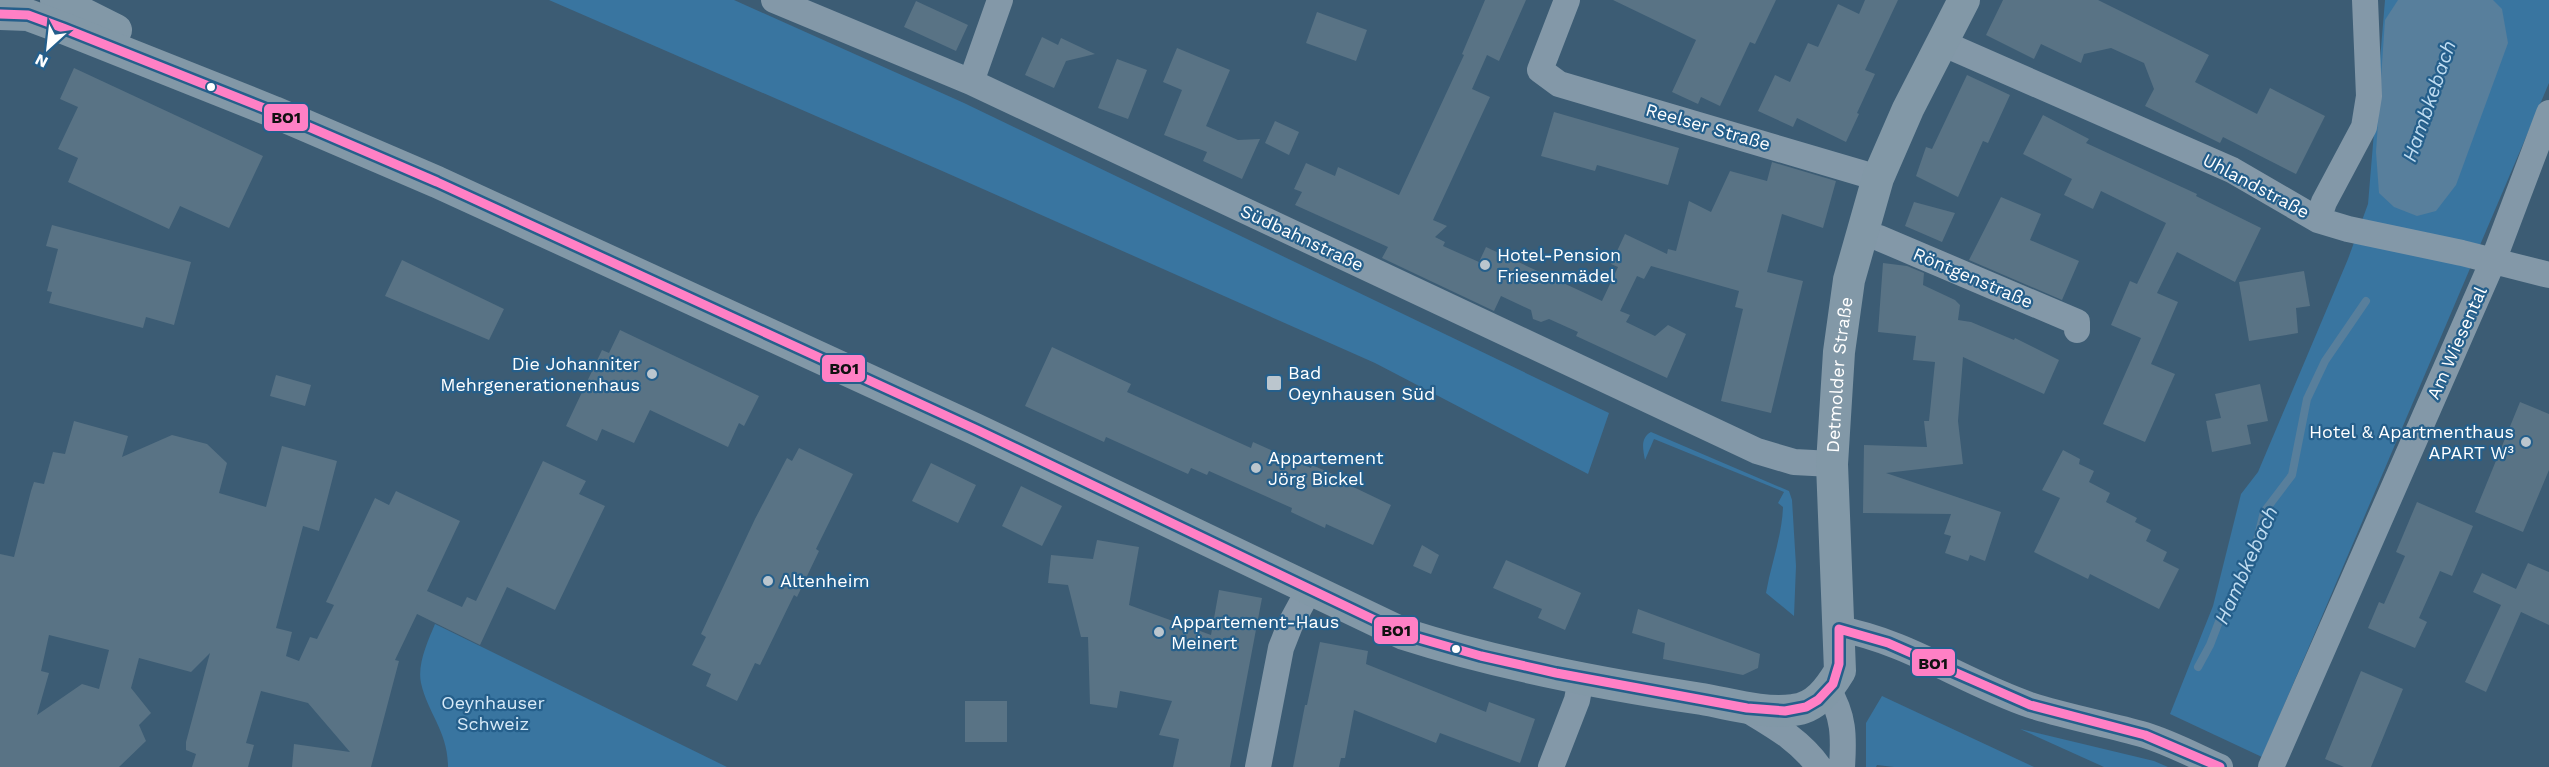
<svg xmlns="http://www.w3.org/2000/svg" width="2549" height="767" viewBox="0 0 2549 767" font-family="'Work Sans',sans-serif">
<rect width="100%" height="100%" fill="#3c5c74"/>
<path fill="#3975a0" d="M549 0H734L964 103 1609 413 1588 474 1375 363 940 170Z
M2385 0H2549V83L2262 757 2170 714 2213 606 2241 494 2258 472 2348 259 2368 204Z
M1651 432 1789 491 1792 500 1796 566 1794 616 1766 593C1771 564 1782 536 1783 507L1778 503 1784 492 1654 439 1645 460C1643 449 1640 438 1651 432Z
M435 624 727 767H448C448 731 428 714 421 683 417 664 428 641 435 624Z
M1882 696 2034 767H2035H1894L1877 765 1876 767H1866V723Z
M2020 729 2154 761 2168 767H2104Z"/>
<path fill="#587f9c" d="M2398 0H2493L2502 9 2508 43 2456 185 2436 211 2417 216 2394 207 2379 193 2376 152 2385 20Z"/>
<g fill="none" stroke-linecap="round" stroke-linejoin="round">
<path stroke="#587f9c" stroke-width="8" d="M2198 667 2210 645 2220 619 2240 586 2254 552 2264 512 2292 475 2307 399 2325 361 2366 301"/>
</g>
<path fill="#597385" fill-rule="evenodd" d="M1485 0H1526L1499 61 1487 55 1472 89 1490 97 1433 220 1447 226 1435 237 1445 242 1443 246 1479 262 1486 247 1602 301 1618 267 1611 264 1625 234 1667 254 1668 249 1676 251 1689 201 1711 212 1730 171 1767 181 1772 162 1836 181 1823 228 1782 214 1767 272 1803 281 1771 413 1721 401 1743 309 1735 307 1739 291 1651 266 1644 279 1637 276 1620 311 1630 315 1626 322 1655 336 1668 325 1686 334 1667 378 1576 336 1578 332 1549 319 1541 322 1533 319 1531 310 1501 296 1494 311 1382 258 1388 247 1295 205 1302 192 1294 189 1306 163 1335 176 1338 167 1399 195 1464 55 1462 54Z
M1613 0H1776L1755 44 1750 42 1720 106 1701 97 1698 104 1672 92 1696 40Z
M1865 0H1898L1865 70 1875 74 1857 113 1859 114 1846 142 1797 118 1793 127 1758 111 1775 75 1790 82 1808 43 1818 47 1838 4 1859 14Z
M2003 0H2098L2209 55 2195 82 2257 114 2270 88 2325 116 2296 174 2223 137 2220 143 2145 106 2154 89 2144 63 2111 48 2084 54 2081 63 2041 44 2034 59 1986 35Z
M916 1 968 25 956 51 904 27Z
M1317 12 1367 30 1356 61 1306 43Z
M1042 37 1058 45 1061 38 1095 54 1066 61 1054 88 1025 75Z
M1177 48 1230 70 1206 126 1238 140 1260 139 1242 179 1203 161 1207 152 1164 135 1182 90 1163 82Z
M1117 59 1147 70 1128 119 1098 108Z
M74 68 263 156 229 228 180 206 169 229 68 182 78 158 58 149 78 107 60 99Z
M1967 75 2010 95 1988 143 1983 141 1958 197 1916 176 1926 147 1932 149Z
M1554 112 1679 148 1668 185 1597 165 1595 171 1541 156Z
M2043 115 2089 139 2086 143 2197 194 2196 196 2261 228 2235 282 2177 252 2157 293 2178 302 2151 364 2175 374 2145 442 2103 424 2141 338 2111 325 2130 281 2137 284 2166 223 2101 191 2093 209 2064 195 2072 179 2023 154Z
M1275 121 1299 132 1289 155 1265 143Z
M2001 197 2041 214 2030 240 2079 261 2062 300 1969 260Z
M1914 202 1955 213 1942 242 1905 226Z
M52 225 191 262 174 325 146 317 143 328 49 303 52 292 47 291 58 249 46 246Z
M402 260 504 309 489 340 385 296Z
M1883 263 1907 266 1924 273 1923 285 1955 300 1960 305 1958 320 1971 322 2014 340 2015 338 2059 360 2044 394 1963 357 1958 421 1963 464 1886 473 2001 512 1985 561 1970 555 1968 561 1945 553 1951 536 1944 534 1951 514 1863 513 1864 445 1927 447 1924 421H1929L1935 362 1913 360 1916 336 1878 332Z
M2304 271 2310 306 2296 308 2298 333 2249 341 2239 282Z
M620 330 759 396 744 426 739 423 728 447 650 410 634 443 602 429 597 441 566 426 602 350 609 353Z
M1052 347 1131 384 1127 392 1251 448 1253 442 1311 468 1312 465 1346 480 1345 483 1391 505 1373 545 1326 524 1325 528 1291 512 1292 508 1209 471 1207 475 1191 468 1188 474 1106 437 1104 442 1025 406Z
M276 375 311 385 305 406 270 396Z
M2260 384 2268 421 2247 425 2251 444 2212 452 2206 421 2221 418 2215 394Z
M2520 402 2549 414V470L2523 532 2475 512Z
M74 421 128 436 122 457 172 435 207 444 227 463 219 493 266 507 282 446 337 461 319 531 303 526 276 628 292 632 286 656 299 661 310 637 317 639 334 605 326 602 375 498 389 505 396 491 460 521 427 591 462 607 467 597 476 601 543 461 586 481 579 494 605 506 555 610 507 587 480 645 417 614 395 660 399 661 371 767H292L294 744 350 752 308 703 261 691 246 743 254 745 248 767H192L196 754 186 750V742L210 653 191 672 139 658 131 688 151 713 139 725 146 741 119 767H0V554L14 557 31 491 34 482 44 484 53 452 65 454ZM49 635 109 650 99 689 82 684 37 715 49 673 41 671Z
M799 448 853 474 816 549 819 551 797 597 794 595 760 665 755 663 737 701 706 686 711 674 692 665 706 637 701 634 755 519 787 458 792 461Z
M2063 450 2080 459 2079 464 2094 471 2089 482 2110 493 2106 502 2137 518 2135 522 2151 530 2146 541 2167 552 2163 561 2179 569 2159 609 2090 574 2088 579 2034 552 2060 498 2042 490Z
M931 463 976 485 958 523 912 501Z
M1021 486 1062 506 1042 546 1002 526Z
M2417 502 2473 526 2452 576 2440 571 2419 618 2427 622 2415 648 2368 628 2379 602 2384 604 2405 556 2396 552Z
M1097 540 1139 547 1129 605 1211 635 1219 590 1262 598 1230 767H1173L1179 739 1159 735 1172 701 1120 691 1117 708 1090 704 1088 637H1081L1068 585 1048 583 1051 555 1093 559Z
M1422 545 1439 555 1431 574 1413 566Z
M1506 560 1581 593 1565 630 1538 618 1542 609 1493 588Z
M2528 563 2549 572V625L2521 612 2486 692 2465 682 2501 605 2473 592 2482 573 2516 589Z
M1638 609 1760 654 1758 668 1743 675 1663 659 1665 643 1632 633Z
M1320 642 1368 651 1366 664 1486 712 1489 702 1535 719 1520 763 1440 733 1436 743 1354 710 1345 758H1341L1339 767H1293L1305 705H1307Z
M2361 671 2403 689 2371 767H2344L2325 759Z
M965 701H1007V742H965Z"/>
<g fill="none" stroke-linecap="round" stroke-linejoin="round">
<path stroke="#8398a8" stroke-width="26" d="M774 0 971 82 1757 451 1794 462 1832 464
M1567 0 1540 70 1559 84 1878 178
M1942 43 2232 170 2318 220 2348 229 2462 253 2549 275
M971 82 1000 0
M2318 220 2324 202 2364 127 2369 96 2365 0
M1861 233 1879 238 2077 322V330
M1839 629C1907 641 1965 683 2030 705 2067 717 2107 724 2145 735 2171 743 2195 756 2220 767
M1828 690C1844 715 1844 737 1842 767
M1746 709C1774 726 1800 740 1819 767
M1258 767 1281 648 1290 625 1310 588
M1551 767 1577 700 1581 679
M2271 767 2493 261 2549 113"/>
<g stroke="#8298a7" stroke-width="32">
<path d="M56 0 116 30"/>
<path id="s1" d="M0 14 28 15 63 28 274 112 437 182 975 429 1404 634C1501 665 1601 684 1702 699 1731 704 1764 714 1793 710 1816 708 1829 689 1840 671L1832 464 1839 352 1849 280 1878 178 1908 109 1964 0"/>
</g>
<defs>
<path id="bus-1" d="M0 14 28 15 63 28 274 112 437 182 975 429 1404 634 1481 656 1556 673 1747 708 1785 711 1806 707 1818 700 1833 684 1839 664V629L1888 643 2030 705 2145 735 2220 767"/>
</defs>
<use href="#bus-1" stroke="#255f8b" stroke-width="14"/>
<use href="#bus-1" stroke="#ff80c5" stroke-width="9"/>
</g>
<g fill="#fff" stroke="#255f8b" stroke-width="2">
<circle cx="211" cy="87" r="5"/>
<circle cx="1456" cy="649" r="5"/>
</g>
<g fill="#bbc6ce" stroke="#255f8b" stroke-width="2">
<circle cx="1485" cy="265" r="6"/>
<circle cx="652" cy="374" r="6"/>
<rect x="1266" y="375" width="16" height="16" rx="3"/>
<circle cx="2526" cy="442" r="6"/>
<circle cx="1256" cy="468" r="6"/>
<circle cx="768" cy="581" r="6"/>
<circle cx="1159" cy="632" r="6"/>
</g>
<g text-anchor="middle" stroke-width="4.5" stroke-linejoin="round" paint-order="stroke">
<g font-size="18" fill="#fff" stroke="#255f8b">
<text transform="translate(1708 127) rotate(16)" y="6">Reelser Straße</text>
<text transform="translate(2256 186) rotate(28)" y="6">Uhlandstraße</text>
<text transform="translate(1302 238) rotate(25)" y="6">Südbahnstraße</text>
<text transform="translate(1973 278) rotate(23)" y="6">Röntgenstraße</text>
<text transform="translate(2457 343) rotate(-66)" y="6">Am Wiesental</text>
<text dy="6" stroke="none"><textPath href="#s1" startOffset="2295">Detmolder Straße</textPath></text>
</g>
<g font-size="18" fill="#fff" stroke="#255f8b" text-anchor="start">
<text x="1497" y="261">Hotel-Pension<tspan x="1497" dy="21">Friesenmädel</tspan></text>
<text x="640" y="370" text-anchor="end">Die Johanniter<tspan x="640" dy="21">Mehrgenerationenhaus</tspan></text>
<text x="1288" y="379">Bad<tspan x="1288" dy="21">Oeynhausen Süd</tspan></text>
<text x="2514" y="438" text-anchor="end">Hotel &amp; Apartmenthaus<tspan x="2514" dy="21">APART W³</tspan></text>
<text x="1268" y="464">Appartement<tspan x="1268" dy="21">Jörg Bickel</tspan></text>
<text x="780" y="587">Altenheim</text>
<text x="1171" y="628">Appartement-Haus<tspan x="1171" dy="21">Meinert</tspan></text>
</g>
<g font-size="18" fill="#d7eaf8" stroke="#255f8b">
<text x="493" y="709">Oeynhauser<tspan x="493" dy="21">Schweiz</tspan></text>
</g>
<g font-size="20" font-style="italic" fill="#bfdcf1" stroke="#255f8b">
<text transform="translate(2429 101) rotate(-71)" y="7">Hambkebach</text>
<text transform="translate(2246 565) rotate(-66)" y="7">Hambkebach</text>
</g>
</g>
<g stroke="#255f8b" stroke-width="2">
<rect x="263" y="103" width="46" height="29" rx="6" fill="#ff80c5"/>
<rect x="821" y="354" width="45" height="29" rx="6" fill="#ff80c5"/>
<rect x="1373" y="616" width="46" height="29" rx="6" fill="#ff80c5"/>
<rect x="1911" y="648" width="45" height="29" rx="6" fill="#ff80c5"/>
</g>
<g font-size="16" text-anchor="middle" font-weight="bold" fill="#111">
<text x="286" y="123">BO1</text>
<text x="844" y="374">BO1</text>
<text x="1396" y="636">BO1</text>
<text x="1933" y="669">BO1</text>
</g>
<g transform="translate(48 48) rotate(207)" stroke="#255f8b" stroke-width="4.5" paint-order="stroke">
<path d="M0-4.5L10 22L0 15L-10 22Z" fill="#ffffff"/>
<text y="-9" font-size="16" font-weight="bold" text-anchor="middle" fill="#ffffff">N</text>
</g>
</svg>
